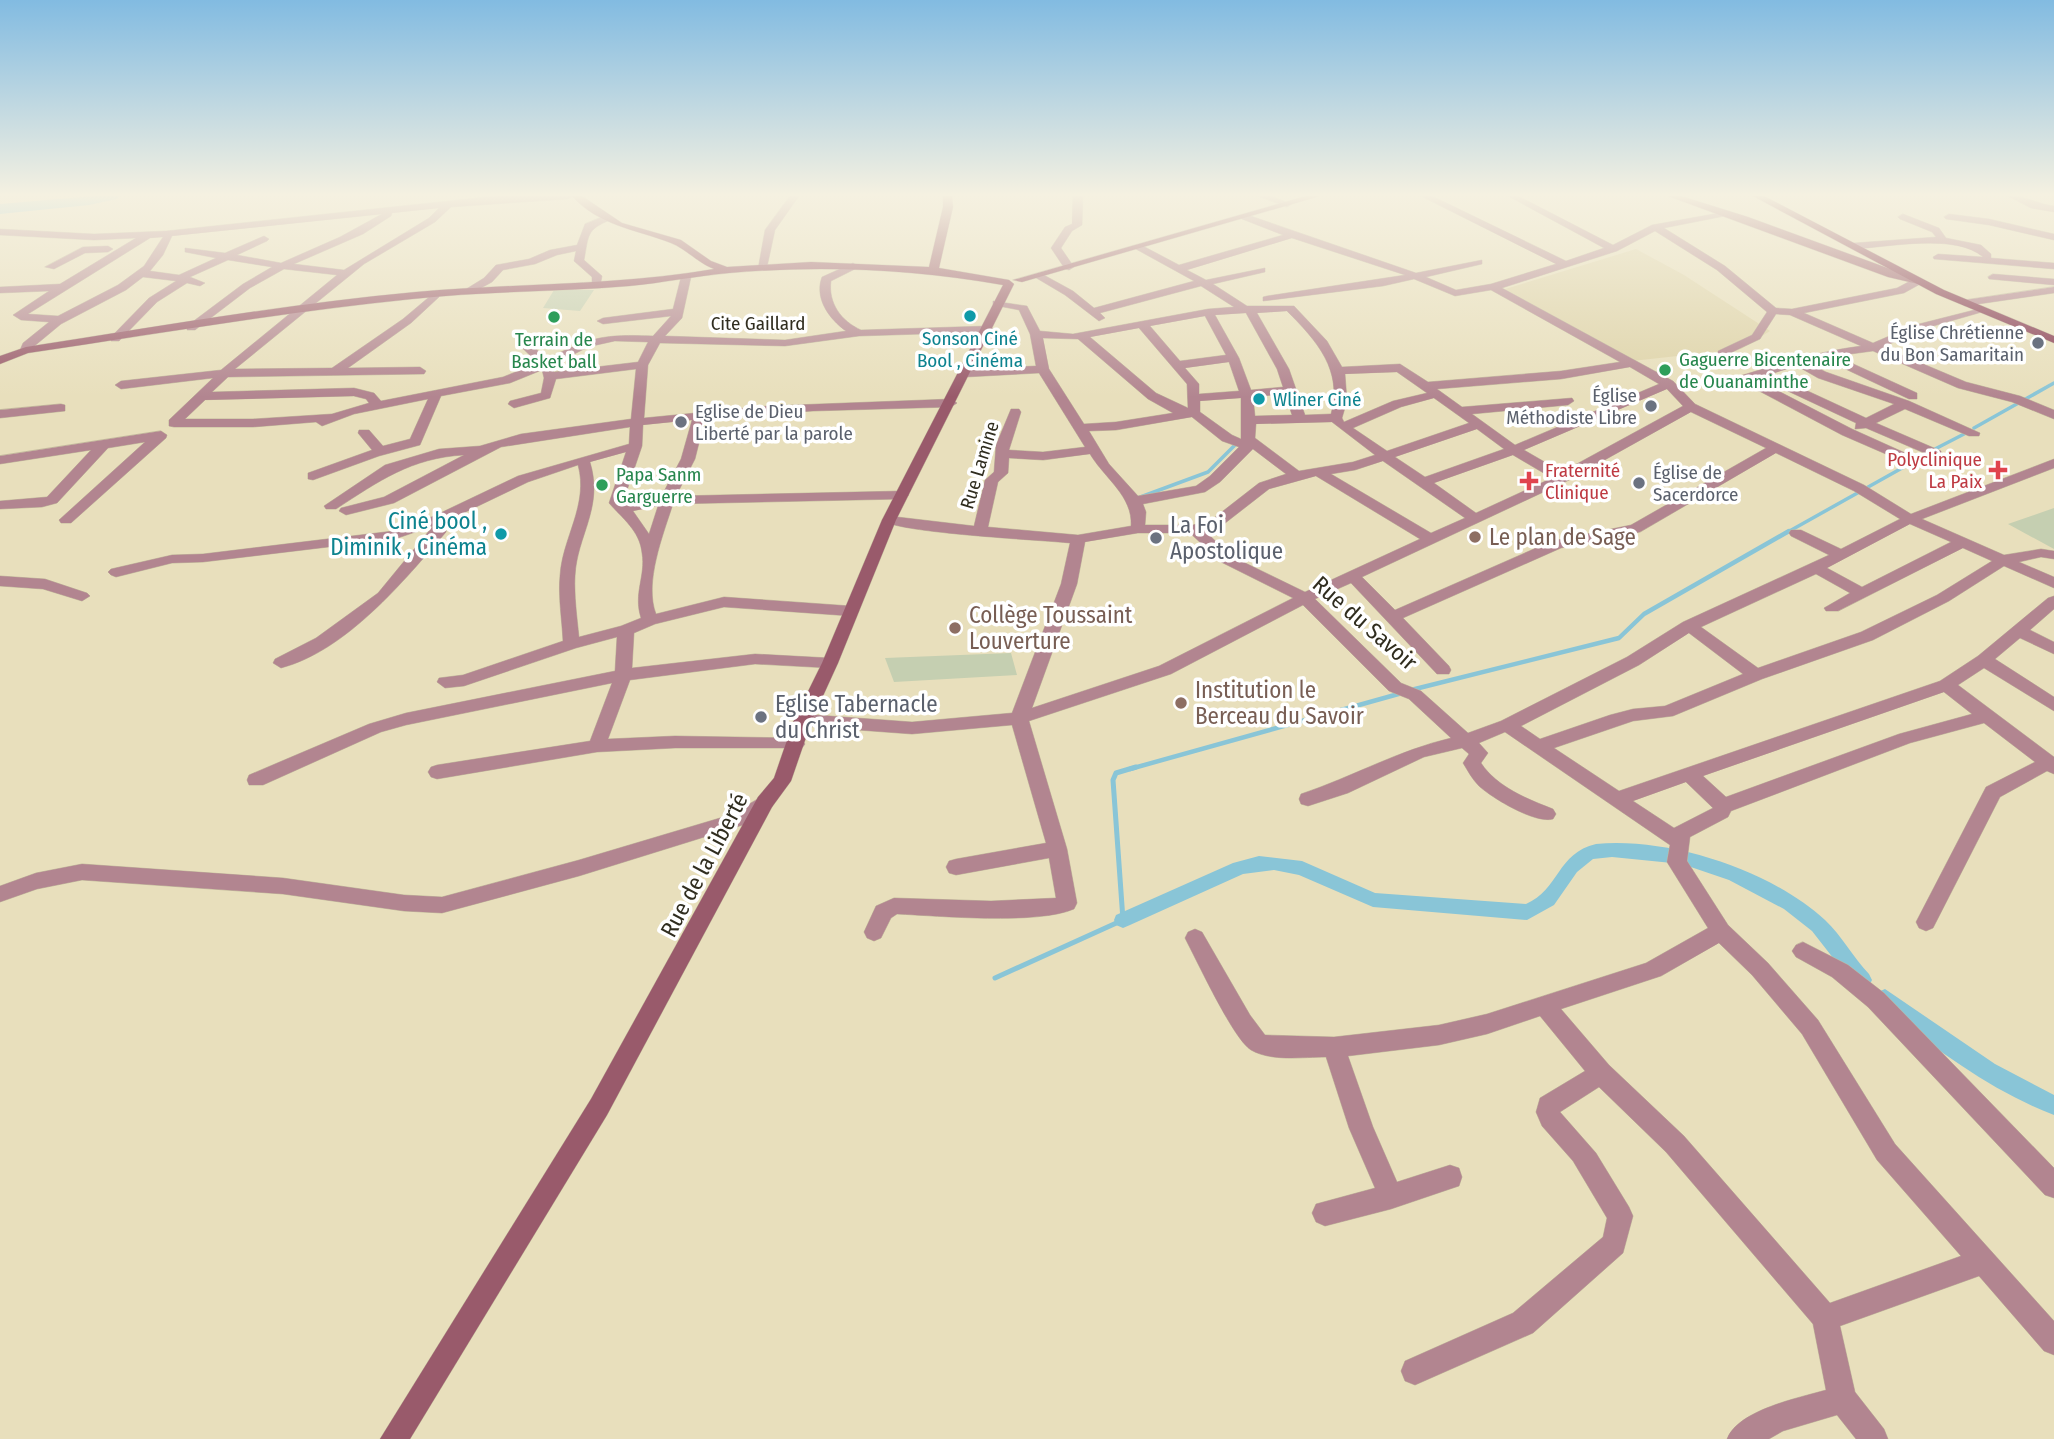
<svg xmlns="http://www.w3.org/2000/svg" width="2054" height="1439" viewBox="0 0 2054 1439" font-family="'Fira Sans Condensed',sans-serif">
<rect width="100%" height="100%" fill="#e8dfbc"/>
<path fill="#ded3a8" d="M1636 249 1684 275 1770 331 1741 349 1632 361 1502 290Z"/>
<path fill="#c5cfb1" d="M554 290H594L580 311 543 308Z
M2054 508V549L2008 524Z
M1011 653 1017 675 894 682 885 658Z"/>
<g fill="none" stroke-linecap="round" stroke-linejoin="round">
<path stroke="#89c5d7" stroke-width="3.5" d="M1974 428 2054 383
M1935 449 1966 433
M1917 460 1928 453
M1135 499 1208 472 1236 444
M1786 533 1911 463"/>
<path stroke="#89c5d7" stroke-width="4.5" d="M1411 690 1619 638 1644 614 1789 531
M1130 769 1402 693"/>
<path stroke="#89c5d7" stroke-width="5" d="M995 978 1123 920 1113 780 1116 773 1136 767"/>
<path fill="#89c5d7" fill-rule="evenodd" d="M1596 844C1669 837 1771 870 1825 920 1842 936 1853 957 1869 974L1872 980 1869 986 1862 988 1855 986 1812 931 1784 909 1729 880 1682 864 1612 857 1593 859 1577 872 1554 905 1527 920 1373 907 1299 875 1274 870 1243 874 1130 925 1123 928 1116 925 1114 920 1116 915 1233 863 1259 856 1302 861 1375 893 1526 904C1559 890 1557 853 1596 844Z
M1885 989 1995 1064 2054 1095V1115C1989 1090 1933 1047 1878 1004L1875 998 1878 992Z"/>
<path fill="#89c5d7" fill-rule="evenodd" d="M93 196H119L117 199 89 205 0 214V204Z"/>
<defs>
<path id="street" d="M495 196H573L568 199 451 207 435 222 364 264 235 369 332 368 403 319 435 292 440 295 439 297 411 323 348 368 420 367 426 371 424 374 228 377 212 392 354 388 374 393 381 401 503 377 538 363 517 343V339H525L547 359C590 337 604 334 653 336L671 316 603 324 597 321 603 318 673 309 681 277 686 274 691 277 682 318 665 336 785 340 846 331C829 319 814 298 822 277L853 263 858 266 857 268 831 281C828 303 841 321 861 330L987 326 993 329 987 332 859 336 785 346 660 343 648 365 644 418 767 406 951 399 957 403 951 407 813 411 705 419 695 459 676 496 902 491 909 495 902 499 673 504C663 535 644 583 656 614L724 597 851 606 859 611 851 616 724 607 655 624 634 633 632 668 755 654 830 658 838 663 830 668 755 664 630 680 608 739 675 736 796 738 802 740 805 744 802 748H675L597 752 437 779 431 777 428 772 431 767 437 765 590 741 612 683 406 725 381 732 263 785H249L247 780 249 775 369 724 406 713 615 671 617 637 576 648 464 686 445 688 437 682 439 678 463 675 563 641C562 620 558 597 560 576 562 538 589 505 578 465L528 482 447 521 446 532C404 581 346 651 281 668L273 663 275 659 316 638 378 593 433 526 395 539 203 562 172 563 116 577 111 575 108 572 111 569 172 555 203 554 393 531 434 516 518 476 629 444 630 427 501 447 394 503 346 515 339 511 341 508 384 497 464 455C411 458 379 481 336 509H326L324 506 385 465 439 449 480 446 521 434 631 419 636 369 556 379 550 398 514 408 508 404 510 401 541 393 544 378 542 370 510 383 441 396 420 445 379 456 313 480 308 479V473L372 450 358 433 359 430H369L383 446 410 439 428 399 354 414 322 426 316 422 253 427H174L169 426V420L213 378 121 389 115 385 121 381 221 370 337 275 284 269 250 288 195 330H187V326L243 284 272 267 228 260 190 277 205 283 200 286 187 283 157 302 119 341H111V337L149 298 176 281 143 277 126 290 61 324 26 353 20 350 23 343 49 322 21 320 13 315 49 291 0 293V287L60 284 136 238 94 240 0 235V229L94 234 166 231ZM439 208 429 218 344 270 294 264 363 234 391 216 392 213ZM382 214 340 237 281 263 237 255 267 241 269 239 264 236 225 253 185 248V252L216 258 179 275 150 271 163 255 172 236ZM163 237 144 266 118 285 58 316 28 314 150 238ZM615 341 648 342 638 362 554 372 551 366 588 347ZM354 396 366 399 369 403 332 414 253 419H185L205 400ZM692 420 681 459 661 497 623 502 642 446 643 425ZM626 452 609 503C622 518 640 531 642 553 646 576 633 593 641 618L621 626 579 637C577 617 574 596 575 576 577 535 604 508 590 462ZM658 506 649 534 633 511Z
M790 196H799L775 230 767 267 758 269 765 230Z
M1073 196H1083L1082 225 1072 231 1061 248 1074 267 1069 270 1065 269 1051 248 1065 227 1072 224Z
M1258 196H1271L1292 204 1287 207Z
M1421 196H1432L1566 261 1604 248 1508 196H1518L1613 245 1652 225 1730 211V215L1664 228 1725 266 1776 308 1792 309 1897 288 1914 279H1922V283L1904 293 1804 313 1873 343 1915 325 1982 308V312L1923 329 1883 347 1966 382 2020 396 2054 410V419L2012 402 1958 388 1873 351 1836 356 1917 393V399H1909L1822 358 1808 363 1826 372 1909 401 1980 433 1979 436H1969L1905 409 1876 423 1941 451V457L1936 458 1866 428 1855 429 1856 423 1760 378 1755 379 1852 429 1923 461 1925 464 1918 468 1842 435 1744 383 1730 385V379C1773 366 1814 352 1861 346L1790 315 1776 314 1760 339 1726 355H1718V351L1752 335 1767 312 1717 270 1655 231 1617 251 1502 288 1673 381 1695 404 1864 485 1911 514 2054 459V468L1922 519 2004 555 2041 549 2054 551V559L2041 557 2019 562 2054 577V588L2004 566 1949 601 1873 640 1762 679 1673 716 1633 721 1554 748 1619 791 1940 681 1978 656 2048 598 2054 596V609L2030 630 2054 642V654L2020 638 1995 659 2054 697V711L1984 668 1958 685 2054 757V774L2047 771 2000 797 1933 928 1926 931 1919 928 1916 922 1986 787 2035 762 1984 723 1910 743 1731 811 1728 817 1690 837 1687 861 1728 925 1768 963 1818 1020 1895 1144 2054 1321V1355L2044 1351 1979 1276 1840 1326 1855 1392 1884 1429 1888 1439H1856L1837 1415 1783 1431 1769 1439H1727C1738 1410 1798 1398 1826 1390L1813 1324 1666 1152 1599 1087 1560 1112 1596 1153 1629 1207 1633 1216 1623 1253 1533 1333 1415 1385 1405 1381 1401 1371 1405 1361 1513 1313 1603 1237 1607 1218 1573 1161 1542 1126 1536 1112 1540 1098 1585 1071 1540 1016 1487 1034 1439 1045 1348 1056 1373 1127 1397 1182 1450 1165 1459 1168 1462 1177 1459 1186 1450 1189 1391 1209 1325 1226 1316 1222 1312 1213 1316 1204 1375 1188 1349 1128 1326 1057C1303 1057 1272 1062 1251 1050 1234 1040 1199 965 1188 944L1185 938 1188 932 1195 929 1202 932 1250 1015 1265 1035 1334 1037 1439 1025 1487 1014 1646 963 1708 928 1667 862 1670 845 1505 732 1479 743 1488 753 1481 763C1497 787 1527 799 1553 809L1556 814 1553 819C1535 824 1492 798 1479 786 1472 779 1468 771 1463 763L1469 754 1462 748 1424 757 1348 793 1308 806 1301 804 1299 799 1301 794C1352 777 1399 750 1451 738L1409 699 1389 691 1303 605 1171 674 1029 721 1067 849 1077 903 1074 909C1037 925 940 916 897 914L891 918 881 938 874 941 867 938 864 932 876 906 894 898 991 901 1056 898 1049 858 956 875 949 873 946 867 949 861 956 859 1046 843 1012 725 912 734 803 726 794 720 803 714 912 722 1012 713 1061 584 1070 543C1041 540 896 533 882 520L889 516 974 526 985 480 994 472 996 445 1011 409H1019L1021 412 1009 450 1043 452 1085 447 1039 373 966 377 960 373 966 369 1036 366 1030 334 1019 310 993 305V301L1027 306 1040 331 1073 334 1208 309 1234 307 1201 286 1100 313 1105 318 1099 321 1065 295 1033 276 1042 274 1073 291 1094 308 1194 281 1134 248 1143 246 1179 265 1283 235 1242 219 1240 217 1245 214 1416 273 1482 260V264L1426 277 1456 290 1491 284 1556 264ZM1292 238 1405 275 1267 296 1263 297V301L1383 286 1414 279 1455 296 1491 290 1620 362 1561 371 1428 382 1400 364 1342 367 1327 341 1294 306H1247L1213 284 1265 272V268L1206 280 1187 270ZM1287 311C1317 341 1343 370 1331 414L1305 415 1289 369 1257 313ZM1246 313 1277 369 1283 387 1251 390 1239 358 1215 315ZM1205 316 1226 355 1180 361 1150 326ZM1139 328 1187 384 1188 408 1156 393 1090 337ZM1043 338 1078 339 1148 399 1173 413 1116 422 1084 424 1049 369ZM1229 362 1239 391 1199 394V384L1185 368ZM1797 366 1818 378 1894 404 1866 418 1771 374ZM1630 367 1659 384 1515 445 1472 414 1568 405 1574 401 1572 398 1462 407 1437 389 1561 379ZM1397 372 1427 393 1393 401 1344 422 1342 418 1347 401 1345 374ZM1667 389 1683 406 1562 472 1524 450ZM1285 394 1292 415 1255 416 1253 397ZM1241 398V439L1232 435 1200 412V401ZM1434 398 1469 423 1387 451 1353 428 1401 407ZM1691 412 1766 448 1631 525 1552 541 1395 610 1362 577 1567 481ZM1192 417 1222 441 1239 447 1210 476 1196 486 1138 496 1109 464 1089 431 1116 430ZM1332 422 1375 455 1353 462 1299 471 1255 438 1256 424ZM1477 429 1504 449 1425 477 1395 457ZM1253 449 1286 474 1259 483 1214 518 1193 525H1145L1146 512 1143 504 1205 492 1220 482ZM1776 453 1854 491 1900 519 1841 549 1801 530H1791L1789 533 1791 536 1829 555 1683 622 1627 657 1501 721 1468 733 1421 691 1401 683 1315 599 1351 583 1437 674H1449L1451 670 1449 666 1403 618 1561 548 1640 532ZM1090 454C1105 479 1133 496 1131 526L1078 535 988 527 998 482 1008 473 1009 458 1043 460ZM1513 455 1552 478 1476 513 1434 483ZM1383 461 1465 518 1431 533 1331 474 1355 470ZM1316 476 1420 539 1305 592 1231 556 1204 530 1224 524 1269 489ZM1910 524 1951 542 1862 587 1827 568ZM1138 533H1190L1221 562 1293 598 1159 666 1032 708 1077 584 1085 542ZM1963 548 1992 561 1937 595 1861 632 1758 668 1701 627 1816 574 1850 593 1824 608 1826 611H1838ZM1689 633 1743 674 1665 706 1633 709 1610 715 1540 739 1521 726 1639 665ZM1944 692 1972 714 1899 734 1726 797 1703 776ZM1686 782 1713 808 1674 828 1633 801ZM1719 943 1752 975 1802 1034 1877 1160 1961 1256 1830 1303 1684 1136 1609 1065 1561 1009 1661 976Z
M2008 196C2024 195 2038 204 2054 206V212L2031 208Z
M1903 214 1939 228 1946 238 1981 245 1991 254V258L2054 263V269L1934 259 1933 257 1938 254 1983 257C1956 233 1889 247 1854 249L1849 246 1854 243 1936 237 1932 232 1900 219 1898 217Z
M1949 214 1989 219 2054 234V240L1989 225 1946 219 1944 217Z
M607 215 612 218 610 220C586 230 589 235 584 260L602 276 600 287H592V277L574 261 576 251 557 255 535 264 503 270 492 282 472 293 463 291 484 278 496 265 529 259 550 250 577 245 585 224Z
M83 247 108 246 113 249 108 252 85 253 54 269 45 267Z
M1993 274 2054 279V285L1989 279 1988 277Z
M2054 287V293L1965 306 1960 303 1965 300Z
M61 404 65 405V411L0 418V410Z
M161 431 167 435 166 438 71 523H61L59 520 145 442 108 448 57 503 42 507 0 509V501L47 497 91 450 0 464V456Z
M0 576 45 579 87 593 90 596 82 601 43 589 0 586Z
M765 795 772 797 774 802 772 807 743 825 579 876 442 913 404 911 283 894 82 880 37 889 0 902V886L36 873 82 864 283 878 404 895 442 897 579 860 730 815Z
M1803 942 1848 965 1884 993 2054 1168V1198L2045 1195 1868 1007 1832 977 1796 957 1792 951 1796 945Z"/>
<path id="secondary" d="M572 196H582L622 223 681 240 711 261 727 267 811 262 929 267 943 207V196H952L953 207 939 268 1009 280 1014 284 896 520 838 663 812 720 791 781 772 807 607 1115 410 1439H380L591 1099 758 797 774 778 794 720 822 663 882 520 1003 285C912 269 821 265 729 273 695 276 662 283 629 286 556 292 484 291 412 299 284 312 156 334 28 353L0 364V356L26 347C156 327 286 304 416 292 515 283 615 286 714 269 698 263 686 249 671 243 635 229 599 226 572 196Z
M1306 196H1320L1022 282 1013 280Z
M1668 196H1681L1748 217 1923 281 1918 284 1888 277Z"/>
<path id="primary" d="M1753 196H1764L1944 290 2054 336V343L1936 294Z"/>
</defs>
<use href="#street" stroke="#c3bb9d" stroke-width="1"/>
<use href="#secondary" stroke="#c3bb9d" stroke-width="1"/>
<use href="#primary" stroke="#c3bb9d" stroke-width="1"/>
<use href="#street" fill="#b28590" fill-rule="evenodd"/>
<use href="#secondary" fill="#995a6b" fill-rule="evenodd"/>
<use href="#primary" fill="#853951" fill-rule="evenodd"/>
</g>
<linearGradient id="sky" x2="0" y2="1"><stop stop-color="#82bbe1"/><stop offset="0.49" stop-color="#f5f1e1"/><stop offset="1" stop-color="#f5f1e1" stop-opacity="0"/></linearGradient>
<rect width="2054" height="397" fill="url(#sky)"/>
<g fill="#0f9aa8" stroke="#fff" stroke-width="2.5">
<circle cx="970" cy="316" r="7"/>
<circle cx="1259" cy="399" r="7"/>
<circle cx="501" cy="534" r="7"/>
</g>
<g fill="#2e9e5b" stroke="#fff" stroke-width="2.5">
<circle cx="554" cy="317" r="7"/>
<circle cx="1665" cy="370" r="7"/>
<circle cx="602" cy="485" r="7"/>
</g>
<g fill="#6b7280" stroke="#fff" stroke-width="2.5">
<circle cx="2038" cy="343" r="7"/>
<circle cx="1651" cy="406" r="7"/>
<circle cx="681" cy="422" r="7"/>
<circle cx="1639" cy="483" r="7"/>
<circle cx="1156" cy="538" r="7"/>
<circle cx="761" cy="717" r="7"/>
</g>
<g fill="#e0444e" stroke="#fff" stroke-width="2.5">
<path d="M1994.5 459.5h7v7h7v7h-7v7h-7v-7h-7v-7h7z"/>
<path d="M1525.5 470.5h7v7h7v7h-7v7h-7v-7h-7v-7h7z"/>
</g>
<g fill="#8d6e63" stroke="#fff" stroke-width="2.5">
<circle cx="1475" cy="537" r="7"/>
<circle cx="955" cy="628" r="7"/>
<circle cx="1181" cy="703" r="7"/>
</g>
<g text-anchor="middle" stroke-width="7" stroke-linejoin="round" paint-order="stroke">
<g font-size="19" fill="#302d1f" stroke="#fff">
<text x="758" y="330">Cite Gaillard</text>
<text transform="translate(979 465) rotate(-73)" y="7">Rue Lamine</text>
</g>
<g font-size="19" fill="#5b616d" stroke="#fff" text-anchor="end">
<text x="2024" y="339">Église Chrétienne<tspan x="2024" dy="22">du Bon Samaritain</tspan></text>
<text x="1637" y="402">Église<tspan x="1637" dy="22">Méthodiste Libre</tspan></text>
<text x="695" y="418" text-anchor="start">Eglise de Dieu<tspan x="695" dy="22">Liberté par la parole</tspan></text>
<text x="1653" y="479" text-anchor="start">Église de<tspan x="1653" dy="22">Sacerdorce</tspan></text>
</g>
<g font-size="19" fill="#0d838f" stroke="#fff">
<text x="970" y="345">Sonson Ciné<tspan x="970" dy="22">Bool , Cinéma</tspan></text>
<text x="1273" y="406" text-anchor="start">Wliner Ciné</text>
</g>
<g font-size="19" fill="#27864d" stroke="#fff" text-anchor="start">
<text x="554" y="346" text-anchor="middle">Terrain de<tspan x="554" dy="22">Basket ball</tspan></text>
<text x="1679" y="366">Gaguerre Bicentenaire<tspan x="1679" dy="22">de Ouanaminthe</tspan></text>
<text x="616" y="481">Papa Sanm<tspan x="616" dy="22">Garguerre</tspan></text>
</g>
<g font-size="19" fill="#be3a42" stroke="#fff" text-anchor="end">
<text x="1982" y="466">Polyclinique<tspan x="1982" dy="22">La Paix</tspan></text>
<text x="1545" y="477" text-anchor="start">Fraternité<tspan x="1545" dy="22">Clinique</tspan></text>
</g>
<g font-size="23" fill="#0d838f" stroke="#fff" text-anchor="end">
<text x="487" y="529">Ciné bool ,<tspan x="487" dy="26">Diminik , Cinéma</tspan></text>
</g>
<g font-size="23" fill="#5b616d" stroke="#fff" text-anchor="start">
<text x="1170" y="533">La Foi<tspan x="1170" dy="26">Apostolique</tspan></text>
<text x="775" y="712">Eglise Tabernacle<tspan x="775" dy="26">du Christ</tspan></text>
</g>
<g font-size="23" fill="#785e54" stroke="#fff" text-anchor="start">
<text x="1489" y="545">Le plan de Sage</text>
<text x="969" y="623">Collège Toussaint<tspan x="969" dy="26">Louverture</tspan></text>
<text x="1195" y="698">Institution le<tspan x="1195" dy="26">Berceau du Savoir</tspan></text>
</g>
<g font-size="23" fill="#302d1f" stroke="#fff">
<text transform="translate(1365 623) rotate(41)" y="8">Rue du Savoir</text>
<text transform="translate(704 865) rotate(-62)" y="8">Rue de la Liberté</text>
</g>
</g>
</svg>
